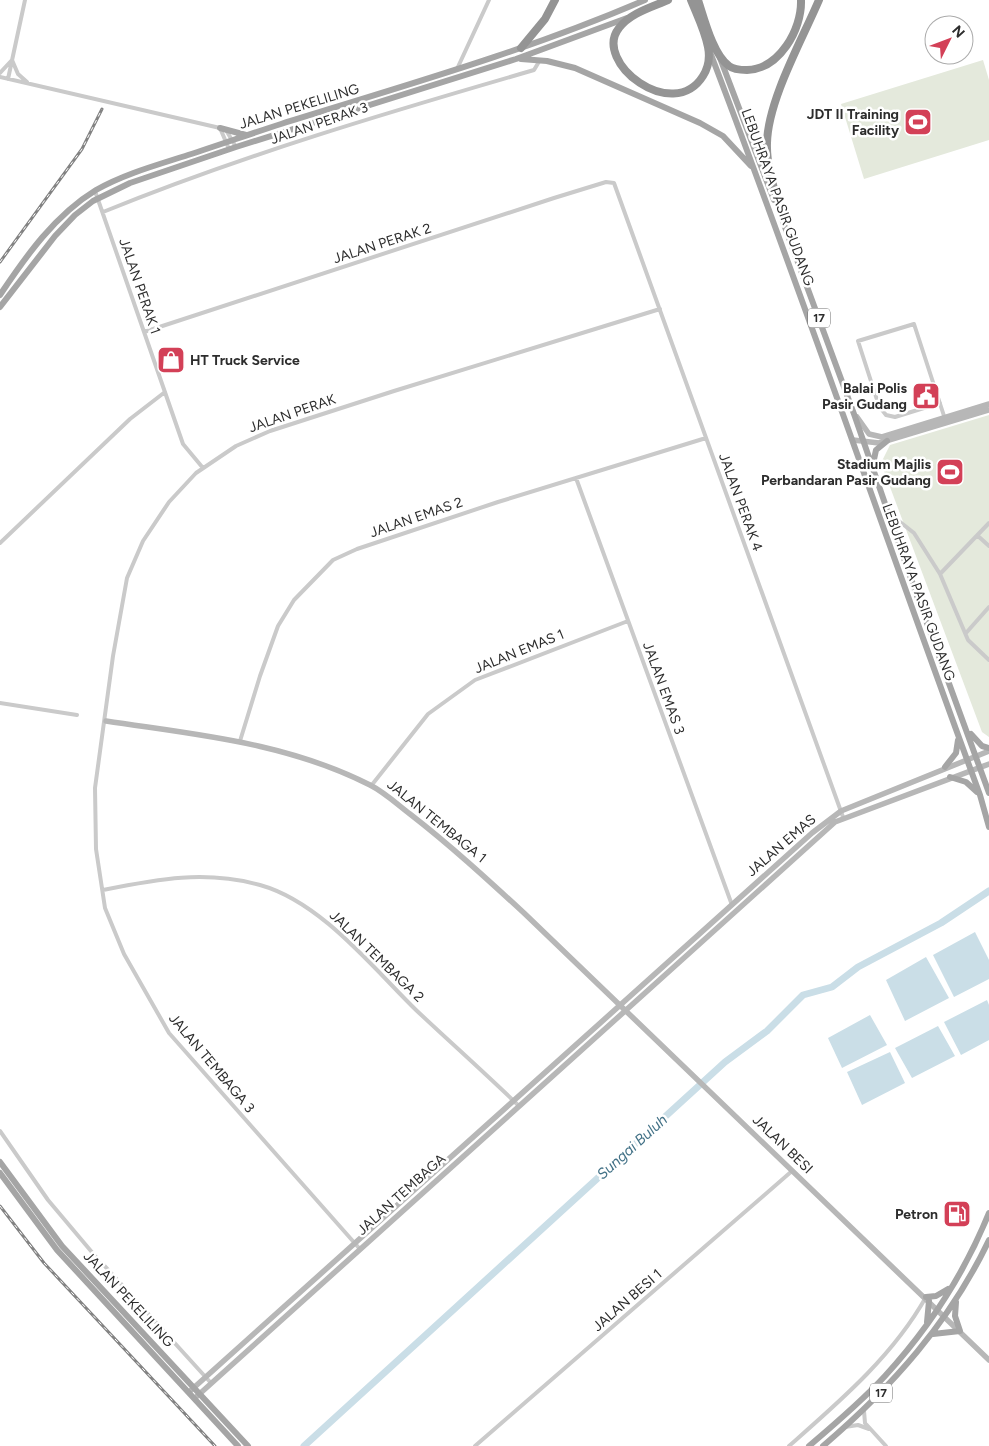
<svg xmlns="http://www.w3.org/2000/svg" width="989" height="1446" viewBox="0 0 989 1446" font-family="Figtree,sans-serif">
<rect width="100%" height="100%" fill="#fff"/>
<path fill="#e4e9dc" d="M983 60 989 80V140L864 179 841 104Z
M989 415V737L982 732 881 463 890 445Z"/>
<path fill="#cadee7" d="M975 932 989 960V979L954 997 933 955Z
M926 957 949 998 905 1021 886 980Z
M987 1000 989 1005V1040L961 1055 944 1022Z
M870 1015 887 1045 842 1068 828 1038Z
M938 1026 955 1056 912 1078 895 1048Z
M890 1052 905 1083 862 1105 847 1072Z"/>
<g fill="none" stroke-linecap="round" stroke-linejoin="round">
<path stroke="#cadee7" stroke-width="7" d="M304 1446 725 1062 767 1031 803 995 832 987 858 967 941 923 989 891"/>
<path stroke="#cacaca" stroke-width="4" d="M457 69 489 0
M0 73 12 60 18 74 27 82
M0 77 220 128 226 130 236 147
M8 79 25 0
M220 128 229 149
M95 191 183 444 203 468
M103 212C243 155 389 112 534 70L540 60
M144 332 554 198 606 182 614 183 843 817
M940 403 895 417 886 415 879 406 858 341 914 324 945 419
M576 478 732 905
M890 514 914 533 940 574 968 640 989 660
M978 536 989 546
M0 543 130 419 165 392
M940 574 989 523
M966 633 989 607
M0 703 77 715
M240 741 260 676 278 626 294 600 333 560 357 549 498 502 706 438
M371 786 428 714 475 680 628 621
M103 890C158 879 205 870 260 885 321 902 372 967 416 1010 450 1042 485 1073 519 1106
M0 1131 48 1200 96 1257
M359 1248 169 1033 124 954 105 908 96 849 95 788 113 656 127 578 143 541 169 502 196 473 236 446 270 431 394 391 660 309
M102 1263 211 1383
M864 1411 865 1423 886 1446
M845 1427 858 1425 869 1429
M475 1446 792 1171
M789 1446C839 1402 893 1356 926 1297"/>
<path stroke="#b7b7b7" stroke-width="5.5" d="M857 417 869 434 882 437 989 404
M853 440 879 443 989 410
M106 721C197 735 285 742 370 785 384 792 397 804 410 814 450 845 487 879 524 913L989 1360
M189 1392 812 833 841 811 989 751
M195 1398 835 822 989 764"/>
<path stroke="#a5a5a5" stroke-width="6" d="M710 52C804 298 889 548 980 795L989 827
M720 58 774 200
M521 59 547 61 575 68 700 123 723 136 751 166
M220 128 246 135
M782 219 854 414 916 593 989 793
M0 295C26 256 55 215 96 190 124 174 157 165 188 155 219 145 250 134 281 124 403 86 527 51 645 0
M0 307 55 236 75 215 93 201 130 183 236 147 516 59 627 18
M873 464 876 450 887 441
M971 734 982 746 989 748
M945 767 956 753 958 740
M950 777 966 782 977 792
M0 1162 62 1246 248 1446
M0 1173 57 1250 238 1446
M926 1297 936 1296 948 1289
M927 1322 929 1301
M933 1334 960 1331 955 1316 956 1302
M809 1446C835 1424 862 1401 885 1376 928 1329 965 1272 989 1213
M823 1446C892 1387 950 1322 989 1240"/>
<path stroke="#949494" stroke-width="8" d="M668 0C652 7 630 13 619 28 592 62 673 124 703 76 708 68 710 57 708 47 705 31 697 15 691 0
M698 0C704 18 713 55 729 66 734 70 741 70 747 70 779 69 802 30 801 0
M521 48 545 19 555 0
M784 222C777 197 766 169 767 143 768 100 802 40 819 0"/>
<defs>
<path id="rail" d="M0 262 82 149 102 109
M0 1206 44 1263 215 1446"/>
</defs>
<use href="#rail" stroke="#828282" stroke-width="3"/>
<use href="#rail" stroke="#fff" stroke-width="1" stroke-dasharray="4" stroke-linecap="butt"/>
</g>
<defs>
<symbol id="stadium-square" viewBox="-11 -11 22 22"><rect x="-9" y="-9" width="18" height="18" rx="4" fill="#d34057" stroke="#fff"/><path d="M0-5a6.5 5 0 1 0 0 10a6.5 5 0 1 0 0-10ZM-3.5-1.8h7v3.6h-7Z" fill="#fff"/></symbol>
<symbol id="shop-square" viewBox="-11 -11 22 22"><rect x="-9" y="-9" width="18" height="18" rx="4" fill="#d34057" stroke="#fff"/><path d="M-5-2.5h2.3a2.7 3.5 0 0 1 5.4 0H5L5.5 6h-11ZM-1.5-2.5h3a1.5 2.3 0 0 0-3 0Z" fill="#fff"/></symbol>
<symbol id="civic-square" viewBox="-11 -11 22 22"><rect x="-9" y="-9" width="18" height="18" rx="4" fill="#d34057" stroke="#fff"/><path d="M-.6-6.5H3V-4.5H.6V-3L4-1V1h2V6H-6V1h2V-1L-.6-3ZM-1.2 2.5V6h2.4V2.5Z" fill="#fff"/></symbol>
<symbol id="fuel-square" viewBox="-11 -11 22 22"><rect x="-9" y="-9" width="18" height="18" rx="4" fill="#d34057" stroke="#fff"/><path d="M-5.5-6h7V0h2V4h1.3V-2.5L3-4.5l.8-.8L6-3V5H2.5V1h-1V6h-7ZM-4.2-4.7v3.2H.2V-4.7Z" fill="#fff"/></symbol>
</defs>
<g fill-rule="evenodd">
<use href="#stadium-square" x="902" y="106" width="32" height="32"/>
<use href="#shop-square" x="155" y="344" width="32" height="32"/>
<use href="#civic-square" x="910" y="380" width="32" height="32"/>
<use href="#stadium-square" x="934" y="456" width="32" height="32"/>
<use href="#fuel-square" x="941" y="1198" width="32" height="32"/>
</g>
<g text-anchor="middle" stroke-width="5" stroke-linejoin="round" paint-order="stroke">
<g fill="#fff" stroke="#6c6c6c" stroke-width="1">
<rect x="808" y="308.5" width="22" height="19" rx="4"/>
<rect x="870" y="1383.5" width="22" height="19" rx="4"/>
</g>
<g font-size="12" font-weight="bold" fill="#2d2d2d">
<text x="819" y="322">17</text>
<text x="881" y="1397">17</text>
</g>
<g font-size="14" fill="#2d2d2d" stroke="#fff">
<text transform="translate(299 106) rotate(-17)" y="5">JALAN PEKELILING</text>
<text transform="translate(319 123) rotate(-19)" y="5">JALAN PERAK 3</text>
<text transform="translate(778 197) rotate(70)" y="5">LEBUHRAYA PASIR GUDANG</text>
<text transform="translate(382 243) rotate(-18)" y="5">JALAN PERAK 2</text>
<text transform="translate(140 286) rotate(71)" y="5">JALAN PERAK 1</text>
<text transform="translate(292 413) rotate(-19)" y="5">JALAN PERAK</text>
<text transform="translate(741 502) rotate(70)" y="5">JALAN PERAK 4</text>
<text transform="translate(416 517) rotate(-19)" y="5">JALAN EMAS 2</text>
<text transform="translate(919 592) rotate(70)" y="5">LEBUHRAYA PASIR GUDANG</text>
<text transform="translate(519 651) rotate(-22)" y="5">JALAN EMAS 1</text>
<text transform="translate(664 688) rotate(70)" y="5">JALAN EMAS 3</text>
<text transform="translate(437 821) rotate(39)" y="5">JALAN TEMBAGA 1</text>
<text transform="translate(781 845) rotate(-41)" y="5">JALAN EMAS</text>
<text transform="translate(377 956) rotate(44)" y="5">JALAN TEMBAGA 2</text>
<text transform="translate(212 1063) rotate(50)" y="5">JALAN TEMBAGA 3</text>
<text transform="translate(783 1144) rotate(44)" y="5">JALAN BESI</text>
<text transform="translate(401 1194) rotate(-42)" y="5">JALAN TEMBAGA</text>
<text transform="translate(129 1299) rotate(47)" y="5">JALAN PEKELILING</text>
<text transform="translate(627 1300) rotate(-41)" y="5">JALAN BESI 1</text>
</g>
<g font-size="14" font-weight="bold" fill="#2d2d2d" stroke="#fff" text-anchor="end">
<text x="899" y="119">JDT II Training<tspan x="899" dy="16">Facility</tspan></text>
<text x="190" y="365" text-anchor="start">HT Truck Service</text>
<text x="907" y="393">Balai Polis<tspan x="907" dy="16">Pasir Gudang</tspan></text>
<text x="931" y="469">Stadium Majlis<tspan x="931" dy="16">Perbandaran Pasir Gudang</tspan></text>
<text x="938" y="1219">Petron</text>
</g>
<g font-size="15" font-style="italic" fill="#437287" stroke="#fff">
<text transform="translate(632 1147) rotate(-42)" y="5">Sungai Buluh</text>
</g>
</g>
<g transform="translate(949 40) rotate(48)"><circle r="24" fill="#ffffff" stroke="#ababab"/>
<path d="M0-4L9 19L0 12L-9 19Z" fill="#d34057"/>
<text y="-8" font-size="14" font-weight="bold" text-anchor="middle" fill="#2d2d2d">N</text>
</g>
</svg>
